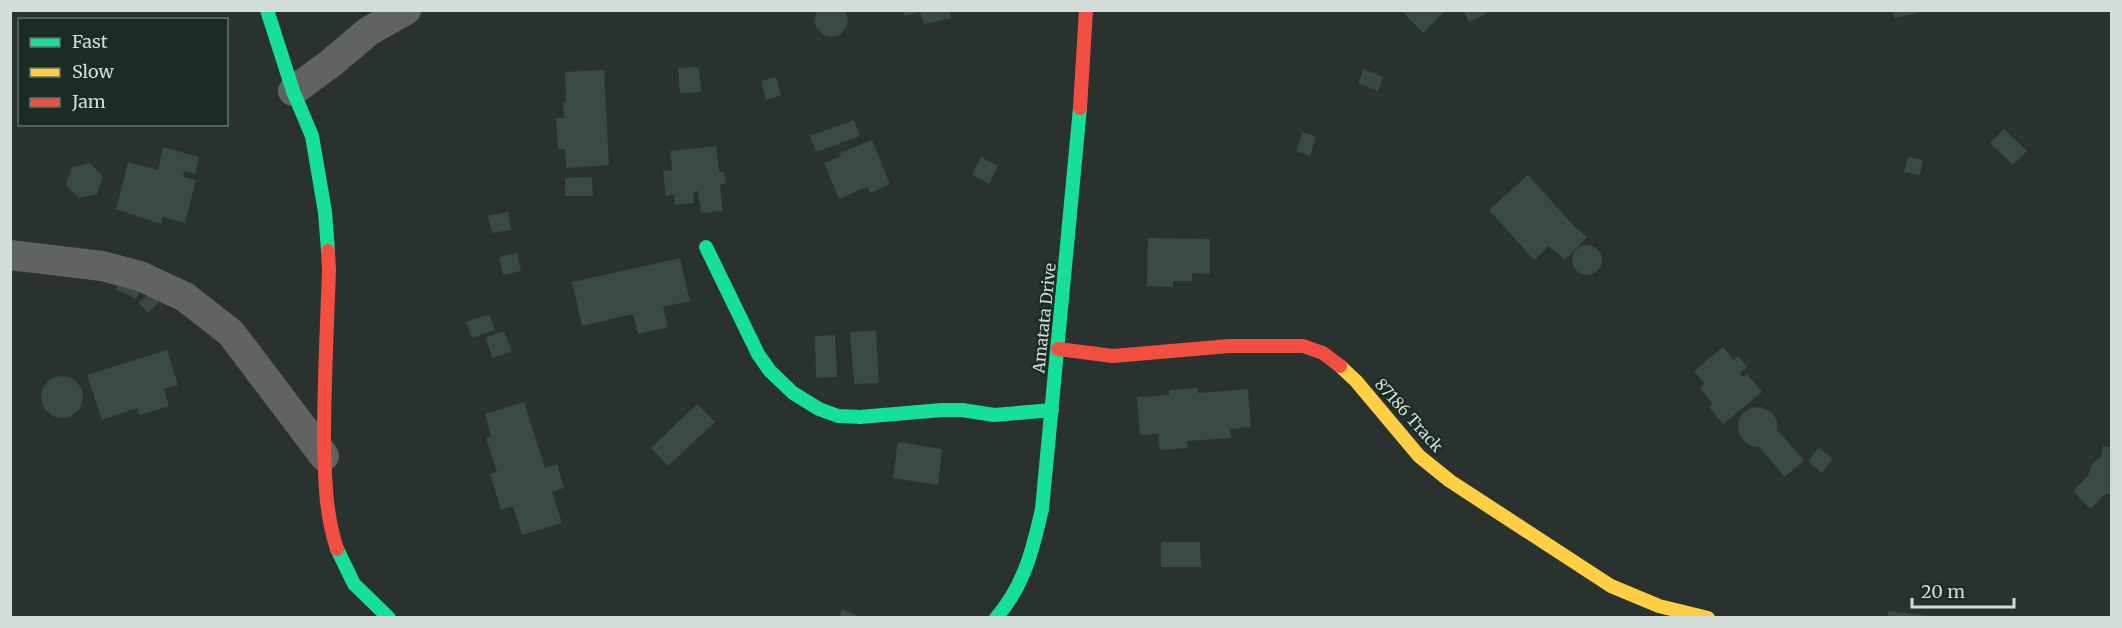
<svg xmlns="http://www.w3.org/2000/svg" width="2122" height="628" viewBox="0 0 2122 628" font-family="Merriweather,serif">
<rect width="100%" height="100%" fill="#29322e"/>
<path fill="#384a43" d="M817 10H845L848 18 847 27 841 34 833 37 825 36 818 30 814 22Z
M903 10H950L951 18 924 24 920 12 905 16Z
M1401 10H1446L1423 33Z
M1463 10H1486L1487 14 1469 22Z
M1893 10H1918V13L1894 18Z
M699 67 701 92 680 93 678 68Z
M1364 69 1383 77 1378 91 1358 83Z
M604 70 609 165 566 168 565 149H558L556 118H564L563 102H566L565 72Z
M776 77 781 95 766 100 761 81Z
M854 120 860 136 816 152 810 136Z
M2004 129 2027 151 2013 165 1990 143Z
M1303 132 1316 137 1310 156 1296 151Z
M872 140 890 184 870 193 867 187 839 199 824 163 841 156 840 153Z
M716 146 719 172H724L726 183 720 185 723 211 701 213 698 191 693 192 694 203 675 205 674 194 666 196 663 171 672 170 670 151Z
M163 147 199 157 195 174 184 171 183 177 196 180 185 223 163 217 161 224 116 209 128 162 158 170Z
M981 157 998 166 989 184 972 175Z
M1908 157 1923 160 1920 175 1904 172Z
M90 163 103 177 97 194 79 198 66 185 72 167Z
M1528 175 1573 225 1587 237 1565 260 1549 246 1534 260 1489 210Z
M592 177 593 196H565V178Z
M508 212 511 230 492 233 488 216Z
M1148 238 1210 239V274L1192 273V281H1173V287L1147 286Z
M1572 260a15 15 0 1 1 30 0a15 15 0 1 1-30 0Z
M517 253 521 271 503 275 499 257Z
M680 258 690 301 663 307 668 327 638 334 633 314 582 326 572 282Z
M121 278 142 288 136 299 116 289Z
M151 291 161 300 148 313 139 303Z
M489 314 495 330 472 338 466 322Z
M504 331 512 351 493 358 485 338Z
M876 331 879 383 854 384 850 332Z
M835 335 837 377 816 378 815 336Z
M1723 347 1734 360 1738 356 1747 367 1740 373 1743 377 1747 374 1762 392 1723 424 1709 407 1713 404 1700 388 1705 384 1694 371Z
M167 350 178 385 164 389 169 406 140 415 137 408 102 420 87 375Z
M41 397a21 21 0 1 1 42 0a21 21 0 1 1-42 0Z
M1198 388V393L1248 389 1251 427 1230 429 1231 438 1187 441 1188 448 1160 450 1158 434 1140 435 1137 397 1169 395V390Z
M524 402 545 468 557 464 564 488 552 492 562 523 522 535 513 506 501 510 490 474 497 472 486 438 491 436 485 414Z
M697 404 715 422 668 466 651 448Z
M1761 407 1771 412 1777 420V430L1804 460 1785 477 1759 447H1754L1745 442 1739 434 1738 423 1742 414 1751 408Z
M898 442 942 449 938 485 893 478Z
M2103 446 2112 448V494H2105L2090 509 2073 491 2088 476 2092 464 2101 457Z
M1818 448 1833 458 1822 473 1808 462Z
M1161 542H1200L1201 567H1161Z
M842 609 862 618H839Z
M1888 611 1932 616 1931 618H1887Z"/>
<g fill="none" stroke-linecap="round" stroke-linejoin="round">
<path stroke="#606362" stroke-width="30" d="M293 91 331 63 369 31 406 10
M10 255 102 266 140 276 185 297 231 333 324 456"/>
<path stroke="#16e098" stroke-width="14" d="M267 10 293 91 312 136 325 212 328 251
M706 247 758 354 770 371 793 393 819 409 838 416 860 417 942 410H962L994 415 1052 410
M337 549 354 584 389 618
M996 618C1024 586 1033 549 1042 509L1080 108"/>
<path stroke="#ffcf43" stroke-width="14" d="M1340 366 1356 381 1419 456 1450 481 1611 586 1659 606 1708 618"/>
<path stroke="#f24e42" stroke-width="14" d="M1080 108 1086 10
M328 251 329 270C327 327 324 383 324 440 325 477 325 513 337 549
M1058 349 1113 356 1229 346H1303L1323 353 1340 366"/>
</g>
<g text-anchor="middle" stroke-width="5" stroke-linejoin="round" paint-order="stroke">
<g font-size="16" fill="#d2dcd8" stroke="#1b2c25">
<text transform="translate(1044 318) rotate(-84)" y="6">Amatata Drive</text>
<text transform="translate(1409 415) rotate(48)" y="6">87186 Track</text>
</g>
</g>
<rect width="2122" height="628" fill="none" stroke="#d2dcd8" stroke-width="24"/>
<rect x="18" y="18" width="210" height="108" fill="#1b2c25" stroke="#64726d" stroke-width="1.5"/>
<rect x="30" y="38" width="30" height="9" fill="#16e098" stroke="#64726d" stroke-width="1.5"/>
<text x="72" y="48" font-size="18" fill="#d2dcd8">Fast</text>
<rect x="30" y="68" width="30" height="9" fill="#ffcf43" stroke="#64726d" stroke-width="1.5"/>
<text x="72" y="78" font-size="18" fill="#d2dcd8">Slow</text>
<rect x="30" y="98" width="30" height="9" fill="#f24e42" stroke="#64726d" stroke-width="1.5"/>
<text x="72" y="108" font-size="18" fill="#d2dcd8">Jam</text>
<path d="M1912 598v9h102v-9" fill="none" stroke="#d2dcd8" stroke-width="3"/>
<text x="1921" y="598" font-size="18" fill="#d2dcd8" stroke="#1b2c25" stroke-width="4.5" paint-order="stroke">20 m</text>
</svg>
